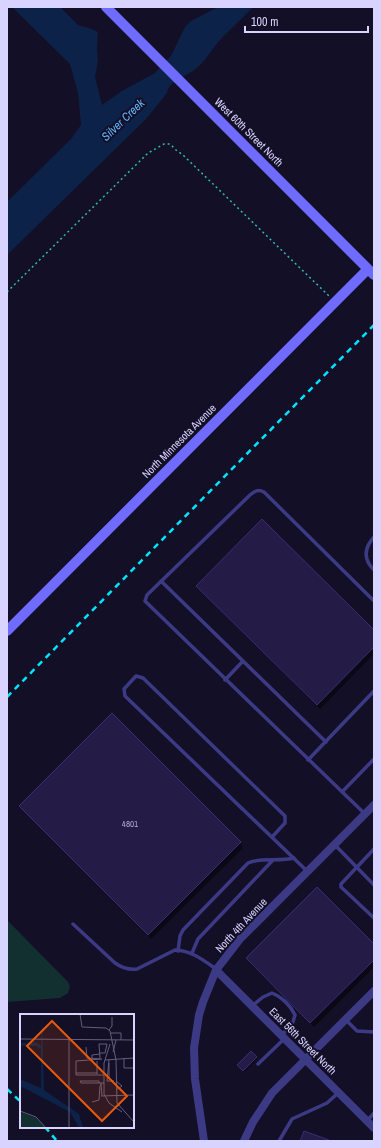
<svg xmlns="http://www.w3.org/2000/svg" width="381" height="1148" viewBox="0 0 381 1148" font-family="'Archivo Narrow',sans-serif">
<rect width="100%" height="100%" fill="#130f26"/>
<path fill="#12302f" d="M7 920 68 982 70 986 68 993 60 998 7 1002Z"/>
<path fill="#0c2248" d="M12 7H60L78 25 89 28 98 32 97 49 98 61 95 77 102 105 122 91 155 73 171 56 185 27 191 21 218 7H253C242 19 229 30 218 42 210 52 205 62 194 70 186 76 168 82 167 93L146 119 7 255V202L71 139 81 125 78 93 70 64Z"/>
<path fill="#0007" d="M198 586 374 631V654L320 709 200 590Z
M112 714 240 843 243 848 151 939 23 810 20 806Z
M374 946V967L314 1027 250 963 247 959Z
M256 1057 257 1059 244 1072 238 1066Z"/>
<path fill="#241b47" stroke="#3b2d73" d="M262 519 374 630V647L317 705 196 586Z
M112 713 241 842 148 935 19 806Z
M317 887 374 944V960L310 1023 246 958Z
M251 1051 257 1057 243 1071 237 1065Z
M304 1131 329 1140V1141H300Z"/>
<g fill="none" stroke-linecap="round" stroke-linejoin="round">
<path stroke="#2fb8b0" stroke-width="1.5" stroke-dasharray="2 3" stroke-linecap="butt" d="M7 292 148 153 164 144H170L176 150 183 155 329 296"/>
<path stroke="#3d3a85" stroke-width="3.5" d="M374 537C364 548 363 559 374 570
M161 581 326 742
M225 680 243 661
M308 760 374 691
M342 792 374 759
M365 814 145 601 147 595 250 495C255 491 258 489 264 492L374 601
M272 837 285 823V816L143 678 136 676 124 689 125 696 307 871
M335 845 374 885
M374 849 341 884V887L374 918
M73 924 115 963C122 968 129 970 137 969L175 950C192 951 202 959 216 969
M178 951 180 936 183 930 248 863C261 857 279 862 294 858
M192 953 198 939 273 860
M252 1006 263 997 272 993C282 997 291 1006 295 1015L293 1022 282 1035
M346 1020 357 1031 374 1032
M258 1064 284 1039
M367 1121 374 1113
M279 1141 292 1119 327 1103 338 1093"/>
<path stroke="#3d3a85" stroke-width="8" d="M216 970 374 1128
M204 1141 195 1079 194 1048 199 1015 203 1002 216 970 240 939 374 805
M244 1141 253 1122 272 1093 374 991"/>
<path stroke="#6f6bff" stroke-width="10" d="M106 7 374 275
M7 631 368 269"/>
<path stroke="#00e5ff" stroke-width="2.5" stroke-dasharray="6 5" stroke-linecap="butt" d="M7 697 374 325
M7 1089 21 1102
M45 1127 57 1141"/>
</g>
<g text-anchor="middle" stroke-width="4" stroke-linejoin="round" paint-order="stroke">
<g font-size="9" fill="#aca6d1">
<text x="130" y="827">4801</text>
</g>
<g font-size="11" fill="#d9d4ff" stroke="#130f26">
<text transform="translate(249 132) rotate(45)" y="4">West 60th Street North</text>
<text transform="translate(179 441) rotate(-45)" y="4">North Minnesota Avenue</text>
<text transform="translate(241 925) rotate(-47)" y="4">North 4th Avenue</text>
<text transform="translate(303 1041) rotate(45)" y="4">East 56th Street North</text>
</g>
<g font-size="12" font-style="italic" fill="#62b6ff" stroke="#130f26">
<text transform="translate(123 120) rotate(-44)" y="4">Silver Creek</text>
</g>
</g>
<g transform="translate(20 1014)">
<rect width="114" height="114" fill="#130f26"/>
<path d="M0 98 16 104 26 114H0Z" fill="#12302f"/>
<path d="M22 0 24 76 59 100 63 114H59L50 98 0 72V65L21 74V35L16 32H0V29L16 28 21 32Z" fill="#0c2248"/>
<path fill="none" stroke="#625e7d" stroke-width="1" d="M60 0 62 13 86 14 90 17 96 46 97 89 114 108M89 16 92 12V3M91 19H101V26M0 25 114 26M49 25V114M90 30 84 49V80L89 89 102 98M66 33 67 44 81 45M93 38 96 26M80 39H85L87 30H79L80 44M104 44V54H114M72 45V41L80 40M82 45 56 47V61H84M85 46 114 44M89 46 87 67H94M77 47V60M56 59H77M89 65V49M79 69V67H60L61 69H84M81 70 82 82M96 76 102 72 96 67M81 82 114 81M72 88 79 86 80 72 82 69M0 97 16 103 26 114"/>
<path fill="#e8590c" fill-opacity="0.15" stroke="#e8590c" stroke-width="2" d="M32 7 107 82 82 107 7 32Z"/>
<rect width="114" height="114" fill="none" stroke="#d9d4ff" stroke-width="2"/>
</g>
<rect width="381" height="1148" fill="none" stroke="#d9d4ff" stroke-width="16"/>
<path d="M245 26v6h123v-6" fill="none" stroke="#d9d4ff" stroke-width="2"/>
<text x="251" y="26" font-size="12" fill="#d9d4ff" stroke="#130f26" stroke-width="3" paint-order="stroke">100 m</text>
</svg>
